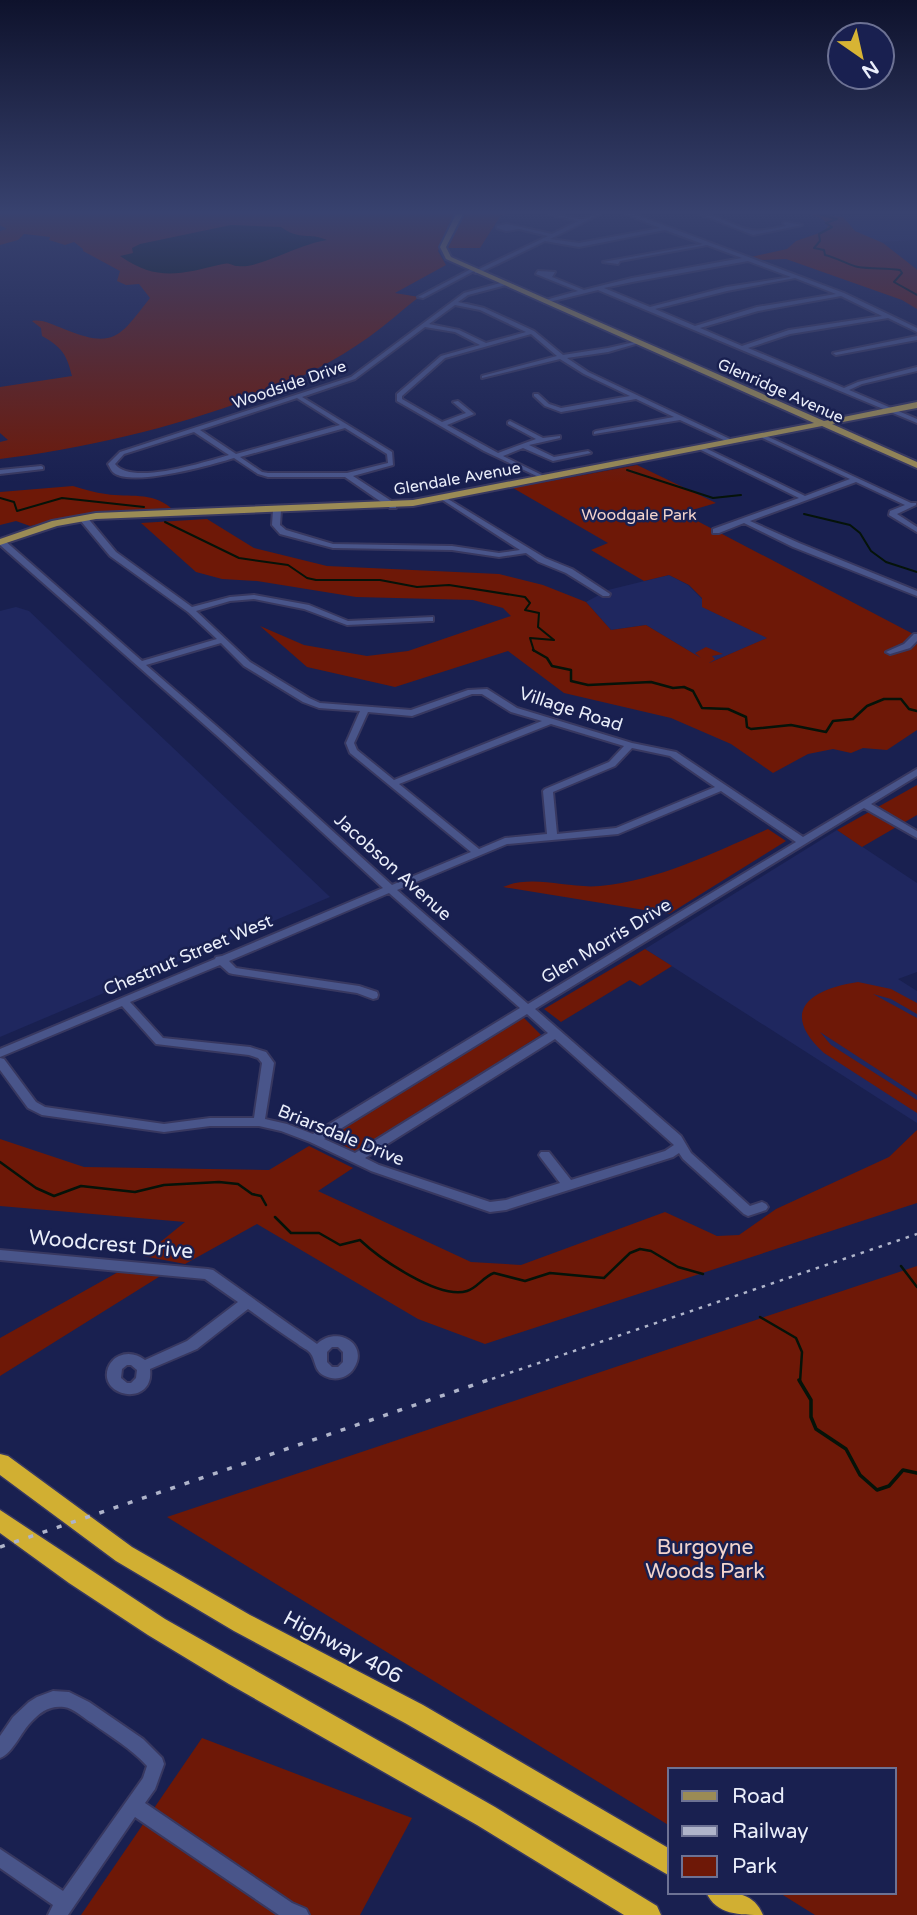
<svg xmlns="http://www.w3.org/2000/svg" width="917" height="1915" viewBox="0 0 917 1915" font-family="'Varela Round',sans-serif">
<rect width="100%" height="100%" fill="#192050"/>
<path fill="#1f275f" d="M861 214H917V240L879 242 856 234 844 218Z
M669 575 688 585 702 599 703 607 768 638 709 663 646 625 611 630 586 602 608 590Z
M16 607 29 611 330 897 0 1037V611Z
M837 830 917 883V972L898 979 917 991V1123L645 949Z"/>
<path fill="#6e1807" d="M0 214H457L438 251 446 265 395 293 419 297C402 310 386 325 369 337 273 406 116 444 0 459V442L8 440 0 433V387L72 376C67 355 62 347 42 336L41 328 32 321C43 319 53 325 64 329 115 350 120 336 150 298L139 284 126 285 117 281 120 271 83 251V249L74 242 65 245 49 240 50 237 24 234 18 240 0 245V231L7 229 0 225Z
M464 214H508L501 215 480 248H448Z
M811 214 843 217 855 231 883 243 915 268 917 270V309L902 300 786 259 759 260 751 257 787 249 796 241 825 231 829 225 821 218Z
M637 465 716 503 682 513 917 636V730L887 750 863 748 851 753 833 749 808 754 773 773 731 744 671 718 564 693 508 651 395 687 307 667 260 626 304 645 367 656 408 651 511 616 503 608 473 600 356 597 257 581 222 579 196 572 141 523 207 519 254 548 327 566 499 574 543 585 586 602 611 630 646 625 701 658 695 653 706 647 723 654 712 656 715 659 709 663 767 638 702 607V598L689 585 669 575 644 581 591 550 608 543 513 488Z
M73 486C84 489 95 493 106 494 130 498 151 491 171 508L89 513 30 526 16 521 0 525V492Z
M917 785V815L862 847 837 830Z
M768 829 786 841 669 914 503 887C533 874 568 889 600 886 660 880 713 853 768 829Z
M645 949 672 966 640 986 630 980 561 1022 544 1009Z
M858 982 891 989 917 1003V1014L891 999 873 994 917 1018V1095L820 1032 831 1045 917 1100V1113L824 1053C778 1011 811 989 858 982Z
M523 1017 541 1035 356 1153 330 1137Z
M917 1130V1203L485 1344 418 1319 257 1224 185 1264 143 1256 185 1222 0 1206V1139L84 1167 269 1170 309 1146 353 1168 318 1191 471 1262 521 1265 665 1212 717 1236 739 1235 776 1209 889 1157Z
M917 1266V1915H815L778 1892H894V1770H670V1826L167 1517Z
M120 1271 162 1275 0 1376V1338Z
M202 1738 412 1818 360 1915H81Z"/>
<path fill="#051309" d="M231 225 281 227C300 241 309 232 327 240 303 244 282 256 259 263 253 265 244 267 238 266 232 266 230 262 223 264 180 274 158 282 120 256L133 253 132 248 140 244Z"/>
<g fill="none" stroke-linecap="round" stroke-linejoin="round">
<path stroke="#051309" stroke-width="2" d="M818 214 837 219 826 223 832 227 819 234 820 241 814 248 824 250 825 255C835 257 851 266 858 267 872 269 886 268 900 270L902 273 894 282 917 295
M627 470 713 498 741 495
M0 498 14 502 17 511 62 498 144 507
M804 514 850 525 860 533 871 551 886 562 917 572
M165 522 239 558 288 565 307 578 316 580H380L417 587 449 585 525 597 530 603 525 610 539 613 538 627 554 640 530 638 534 651"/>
<path stroke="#051309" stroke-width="2.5" d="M533 650 547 658 552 666 571 670V681L588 685 651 682 673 688 684 687 693 691 702 708 728 709 746 717 747 727 751 729 791 725 826 732 833 721 853 719 867 706 884 699H901L909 709 917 711
M0 1162 36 1188 54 1196 81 1186 135 1192 164 1185 219 1182 238 1184 252 1194 261 1196 266 1205
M275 1217 291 1233H319L340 1245 360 1240C379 1258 439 1300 467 1291 477 1288 483 1277 494 1273L525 1281 550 1273 604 1278 630 1253 640 1249 651 1251 678 1267 703 1274
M901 1266 917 1287
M760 1317 796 1338 802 1352 800 1382"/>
<path stroke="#051309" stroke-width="3.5" d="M799 1380 811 1400V1417L816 1429 846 1449 860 1475 877 1490 889 1486 903 1470 917 1473"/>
<defs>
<path id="minor" d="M549 214C559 214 577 220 584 219 590 218 593 214 600 214L550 239 579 243 660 228 626 214H634L844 293 917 328V332L888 318 790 334 748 348 844 388 858 382 917 367V371L862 384 849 390 917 419V423L598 290 545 303 542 301 578 291 536 274 538 271 555 272 552 277 584 290 632 278 742 258 707 245 620 261 618 264 603 262 703 244 665 230 579 247 545 241 479 273H475V271L548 236 519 229 506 231 497 228V226L507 224 552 234 578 221ZM748 261 791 277 727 287 650 307 604 288 632 282ZM795 278 836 294 757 307 695 326 655 309 727 291ZM841 296 882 316 789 330 742 346 700 328 758 311Z
M700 214C718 214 733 227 751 230 763 232 774 228 786 226L783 223 785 222 802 225 753 235Z
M471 269 476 270 423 298 418 297Z
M504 282 506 285 468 295 458 302 484 308 534 331 563 355 608 348 639 341V343L608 352 567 358 588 372 732 440V442H728L680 420 594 434V432L596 431 674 417 636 399 561 412 545 406 534 396V394H538L549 404 561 408 630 396 584 374 560 359 482 378V376L557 356 531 334 445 358 402 396V399L442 422 466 413 453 402 458 401 474 414 447 425 498 453 536 439 508 424V422L510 421 543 438 560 436V438L529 445 554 457 588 451 591 453 553 461 523 448 503 456 548 478 543 479 484 451 397 401V394L441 356 480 345 455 332 425 327 355 379 302 397 392 452 393 465 353 476 396 504V508H390L345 477H268L258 474 234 458C211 465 134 487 114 473 111 471 110 467 108 464L120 452 351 377 464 293ZM455 305 480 310 526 332 486 343 459 330 429 324ZM297 398 340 425 236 454 200 430ZM345 428 387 454 388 463 347 473H268L262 472 240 457ZM194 432 229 455C205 462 131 486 115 464L124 454Z
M917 336V340L836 355 833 353Z
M758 434H762L911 503H916V505L897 514 917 527V532L889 515 890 511 905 505 856 482 750 521 799 543 917 591V596L793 547 744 523 719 533H713V529L799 498 697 448V446H701L805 496 850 479 758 436Z
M41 466 43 467V469L0 474V470Z
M443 496 545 558 572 569 610 594 609 596H603L566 573 539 562 526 553 499 557 452 550 333 548 280 534 272 525 273 510 277 508 281 510 280 525 286 530 333 544 452 546 499 553 520 550 441 499V497Z
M80 516H86L116 552 192 607 230 597 254 595 309 605 348 621 433 617V621H430L347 625 304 609 254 599 230 601 196 611 250 662 309 698 320 703 411 710 468 690 487 689 517 708 632 743 676 752 803 837 917 769V776L871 804 917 831V838L864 808 535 1009 681 1136 691 1153 750 1206 762 1202 766 1204 768 1207 766 1210 748 1216 744 1214 683 1159 679 1153 673 1157 506 1210 490 1212 371 1171 310 1142 281 1131 259 1126H210L164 1132 42 1115 28 1108 0 1070V1058L4 1059 36 1102 45 1107 164 1124 210 1118H254L262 1063 258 1058 249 1055 156 1044 122 1006 0 1057V1049L215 959 216 957 222 956 383 888 223 741 0 545V540H4L142 661 217 639 188 612 110 556 80 520ZM221 643 244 666 303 702 319 708 360 711 346 743 350 753 471 852 392 885 229 737 146 665ZM472 694H482L511 712 542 721 394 780 357 750 354 743 368 712 412 716ZM551 724 624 746 609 762 545 789 543 791 547 834 505 838 479 849 399 784ZM632 748 670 756 715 787 616 828 557 834 553 792 615 766ZM721 791 796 842 528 1004 397 890 507 844 618 834ZM389 893 520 1008 313 1134 287 1124 265 1119 274 1063 266 1052 250 1047 163 1038 130 1002 220 965 229 973 233 974 357 993 373 999 377 998 378 995 377 992 359 986 236 968 229 961ZM527 1014 548 1033 355 1153 324 1139ZM555 1039 674 1145 665 1151 571 1180 549 1152H541L539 1155 541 1158 560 1183 506 1200 490 1202 379 1165 365 1158Z
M914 634H917V641L910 648 890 654 886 652 904 644Z
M0 1250 208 1269 213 1270 317 1344C337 1325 369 1344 354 1368 348 1378 335 1381 325 1376 314 1371 316 1361 311 1354 309 1350 301 1347 298 1344 281 1333 265 1321 248 1309L197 1349 150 1369C155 1407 98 1398 108 1368 110 1363 114 1358 119 1356 128 1352 137 1354 145 1360L187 1341 238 1302 205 1279 0 1260ZM332 1347H338L343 1352V1362L338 1367H332L327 1362V1352ZM127 1365H131L137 1370 136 1378 131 1383H127L121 1378 122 1369Z
M53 1691 69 1692 89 1702 143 1739 162 1758 164 1764 155 1789 145 1803 292 1903 306 1909 309 1915H279L135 1817 68 1915H48L53 1905 0 1868V1849L63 1891 143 1778 147 1766C131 1748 111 1737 92 1723 83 1718 74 1708 64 1707 50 1705 40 1712 31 1722 21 1732 13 1753 0 1758V1736L13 1717 29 1702 37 1697Z"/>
<path id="major" d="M456 214H463L446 247 451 257 824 421 917 402V408L832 424 917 462V468L822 426 413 506 96 519 57 526 0 545V539L52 521 96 513 413 500 814 423 446 259 440 247Z"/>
<path id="highway" d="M0 1454 8 1456 132 1547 250 1615 423 1705 670 1849V1876L405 1723 234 1631 116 1561 0 1475Z
M0 1510 165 1619 495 1807 657 1906 661 1915H624L477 1825 229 1684 148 1635 69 1583 0 1533Z
M706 1892C730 1892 753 1890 763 1915 740 1915 716 1915 706 1892Z"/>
</defs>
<use href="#minor" stroke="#383860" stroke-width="4"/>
<use href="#major" stroke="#383860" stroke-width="4"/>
<use href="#highway" stroke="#383860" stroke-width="3"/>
<use href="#minor" fill="#49558a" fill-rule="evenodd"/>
<use href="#major" fill="#9b8b55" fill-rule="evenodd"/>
<use href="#highway" fill="#d1af32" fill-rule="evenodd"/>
<path stroke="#afb4ca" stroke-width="2.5" stroke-dasharray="3.5 6" stroke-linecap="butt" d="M483 1382 917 1234"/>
<path stroke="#afb4ca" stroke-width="3.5" stroke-dasharray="5 10" stroke-linecap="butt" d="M0 1547 488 1380"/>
</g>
<linearGradient id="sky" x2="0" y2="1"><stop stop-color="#0e122c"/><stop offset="0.44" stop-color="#38426f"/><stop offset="1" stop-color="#38426f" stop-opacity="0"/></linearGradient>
<rect width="917" height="483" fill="url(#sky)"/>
<g text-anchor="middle" stroke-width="5" stroke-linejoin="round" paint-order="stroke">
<g font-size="16" fill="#eaeefa" stroke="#192050">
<text transform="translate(289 384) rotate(-19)" y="6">Woodside Drive</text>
<text transform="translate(781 390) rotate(24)" y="6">Glenridge Avenue</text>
<text transform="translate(457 478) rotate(-10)" y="6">Glendale Avenue</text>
</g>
<g font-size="16" fill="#f2d4cd" stroke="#192050">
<text x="639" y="520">Woodgale Park</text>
</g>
<g font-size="18" fill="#eaeefa" stroke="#192050">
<text transform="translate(571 709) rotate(18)" y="6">Village Road</text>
<text transform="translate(393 867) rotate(42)" y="6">Jacobson Avenue</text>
<text transform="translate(606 941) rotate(-31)" y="6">Glen Morris Drive</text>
<text transform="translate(188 955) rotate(-23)" y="6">Chestnut Street West</text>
<text transform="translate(341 1135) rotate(22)" y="6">Briarsdale Drive</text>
</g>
<g font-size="21" fill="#eaeefa" stroke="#192050">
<text transform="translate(111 1244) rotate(5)" y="7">Woodcrest Drive</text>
<text transform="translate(343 1647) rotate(28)" y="7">Highway 406</text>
</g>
<g font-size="21" fill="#f2d4cd" stroke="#192050">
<text x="705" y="1554">Burgoyne<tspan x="705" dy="24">Woods Park</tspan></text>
</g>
</g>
<rect x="668" y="1768" width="228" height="126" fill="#192050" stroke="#6d7294" stroke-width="2"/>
<rect x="682" y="1791" width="35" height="10" fill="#9b8b55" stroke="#6d7294" stroke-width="2"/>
<text x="732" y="1803" font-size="21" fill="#eaeefa">Road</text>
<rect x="682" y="1826" width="35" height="10" fill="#afb4ca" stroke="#6d7294" stroke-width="2"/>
<text x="732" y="1838" font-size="21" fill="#eaeefa">Railway</text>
<rect x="682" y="1856" width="35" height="21" fill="#6e1807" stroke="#6d7294" stroke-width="2"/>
<text x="732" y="1873" font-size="21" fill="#eaeefa">Park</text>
<g transform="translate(861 56) rotate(146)"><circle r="33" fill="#192050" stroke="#6d7294" stroke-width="2"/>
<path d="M0-5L12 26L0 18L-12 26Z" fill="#d7b434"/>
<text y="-10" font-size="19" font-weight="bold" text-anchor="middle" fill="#eaeefa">N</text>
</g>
</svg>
